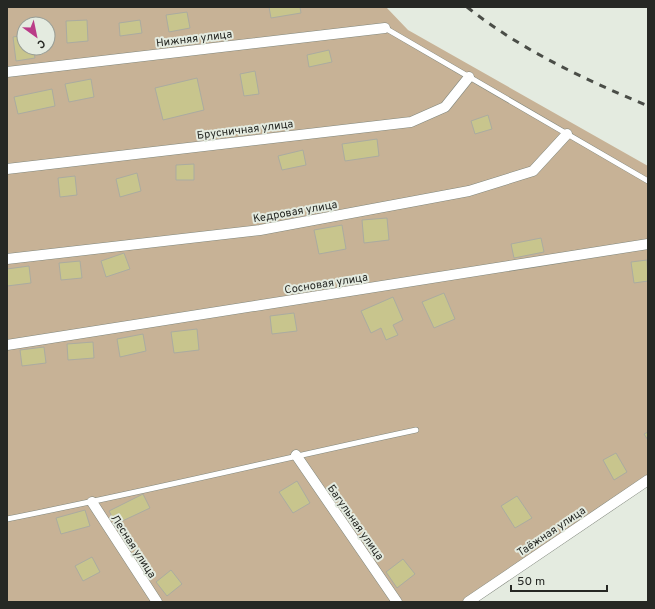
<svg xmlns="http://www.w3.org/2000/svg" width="655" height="609" viewBox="0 0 655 609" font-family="Overpass,sans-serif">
<rect width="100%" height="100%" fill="#e4ebe0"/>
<path fill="#c7b296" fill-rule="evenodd" d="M7 7H386L408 30 648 166V478L472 602H7ZM24 24H48V48H24Z"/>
<path fill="#c8c58d" stroke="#ababa0" d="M269 7H300L301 13 271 18Z
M187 12 190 28 169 32 166 15Z
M87 20 88 41 67 43 66 21Z
M140 20 142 33 120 36 119 23Z
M24 35V48H33L35 58 16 61 13 37Z
M329 50 332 62 309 67 307 55Z
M255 71 259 94 244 96 240 74Z
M197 78 204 110 163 120 155 88Z
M91 79 94 97 69 102 65 84Z
M52 89 55 106 18 114 14 97Z
M488 115 492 129 475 134 471 121Z
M377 139 379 156 345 161 342 144Z
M303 150 306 165 282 170 278 156Z
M194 164V180H176V165Z
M137 173 141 191 120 197 116 179Z
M75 176 77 195 60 197 58 178Z
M387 218 389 240 364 243 362 220Z
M342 225 346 249 319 254 314 230Z
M541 238 544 252 514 258 511 244Z
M124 253 130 269 106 277 101 261Z
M647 260 648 281 634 283 631 262Z
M80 261 82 278 61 280 59 263Z
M29 266 31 283 7 286V269Z
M444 293 455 319 434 328 422 302Z
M393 297 403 320 393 325 398 335 386 340 381 328 371 333 361 311Z
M294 313 297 331 272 334 270 316Z
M197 329 199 350 174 353 171 332Z
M143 334 146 351 120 357 117 339Z
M93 342 94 358 68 360 67 344Z
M44 347 46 363 22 366 20 350Z
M648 432V440L644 434Z
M616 453 627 472 614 480 603 460Z
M297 481 310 503 293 513 279 492Z
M143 494 150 508 116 524 109 511Z
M517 496 532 518 515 528 501 506Z
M85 510 90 526 61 534 56 518Z
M92 557 100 572 83 581 75 566Z
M403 559 415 574 397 588 386 572Z
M171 570 182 584 167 596 156 582Z"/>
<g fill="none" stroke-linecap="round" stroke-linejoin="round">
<defs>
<path id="service" d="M385 28 648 181
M7 519C144 492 280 459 416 430"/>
<path id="minor" d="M7 72 385 28
M7 169 411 122 445 107 469 77
M7 259 260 230 469 191 533 171 567 134
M7 345 648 244
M296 455 397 602
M92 502 157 602
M468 602 648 480"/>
</defs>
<use href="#service" stroke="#81877d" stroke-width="6"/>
<use href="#minor" stroke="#81877d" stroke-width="11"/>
<use href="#service" stroke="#fff" stroke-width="5"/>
<use href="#minor" stroke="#fff" stroke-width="10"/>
<path stroke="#4a4d47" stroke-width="3" stroke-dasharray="7 7" stroke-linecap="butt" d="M467 7C521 50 584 79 648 106"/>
</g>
<g text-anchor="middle" stroke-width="4" stroke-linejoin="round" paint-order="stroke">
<g font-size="11" fill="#262824" stroke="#e4ebe0">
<text transform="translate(194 38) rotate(-7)" y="4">Нижняя улица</text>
<text transform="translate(245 129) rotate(-7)" y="4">Брусничная улица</text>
<text transform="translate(295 211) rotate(-10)" y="4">Кедровая улица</text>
<text transform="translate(326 283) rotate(-9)" y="4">Сосновая улица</text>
<text transform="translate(356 522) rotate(55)" y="4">Багульная улица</text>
<text transform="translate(551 531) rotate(-34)" y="4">Таёжная улица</text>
<text transform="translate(134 546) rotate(57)" y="4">Лесная улица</text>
</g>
</g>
<rect width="655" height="609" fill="none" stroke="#262824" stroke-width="16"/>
<g transform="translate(36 36) rotate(147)"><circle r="19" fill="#e4ebe0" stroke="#989d95"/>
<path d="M0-3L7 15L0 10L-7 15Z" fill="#ba3c88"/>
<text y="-6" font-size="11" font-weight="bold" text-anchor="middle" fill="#262824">С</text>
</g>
<path d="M511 585v6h96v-6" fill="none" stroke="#262824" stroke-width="2"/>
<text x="517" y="585" font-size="12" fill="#262824" stroke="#e4ebe0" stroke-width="3" paint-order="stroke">50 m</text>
</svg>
